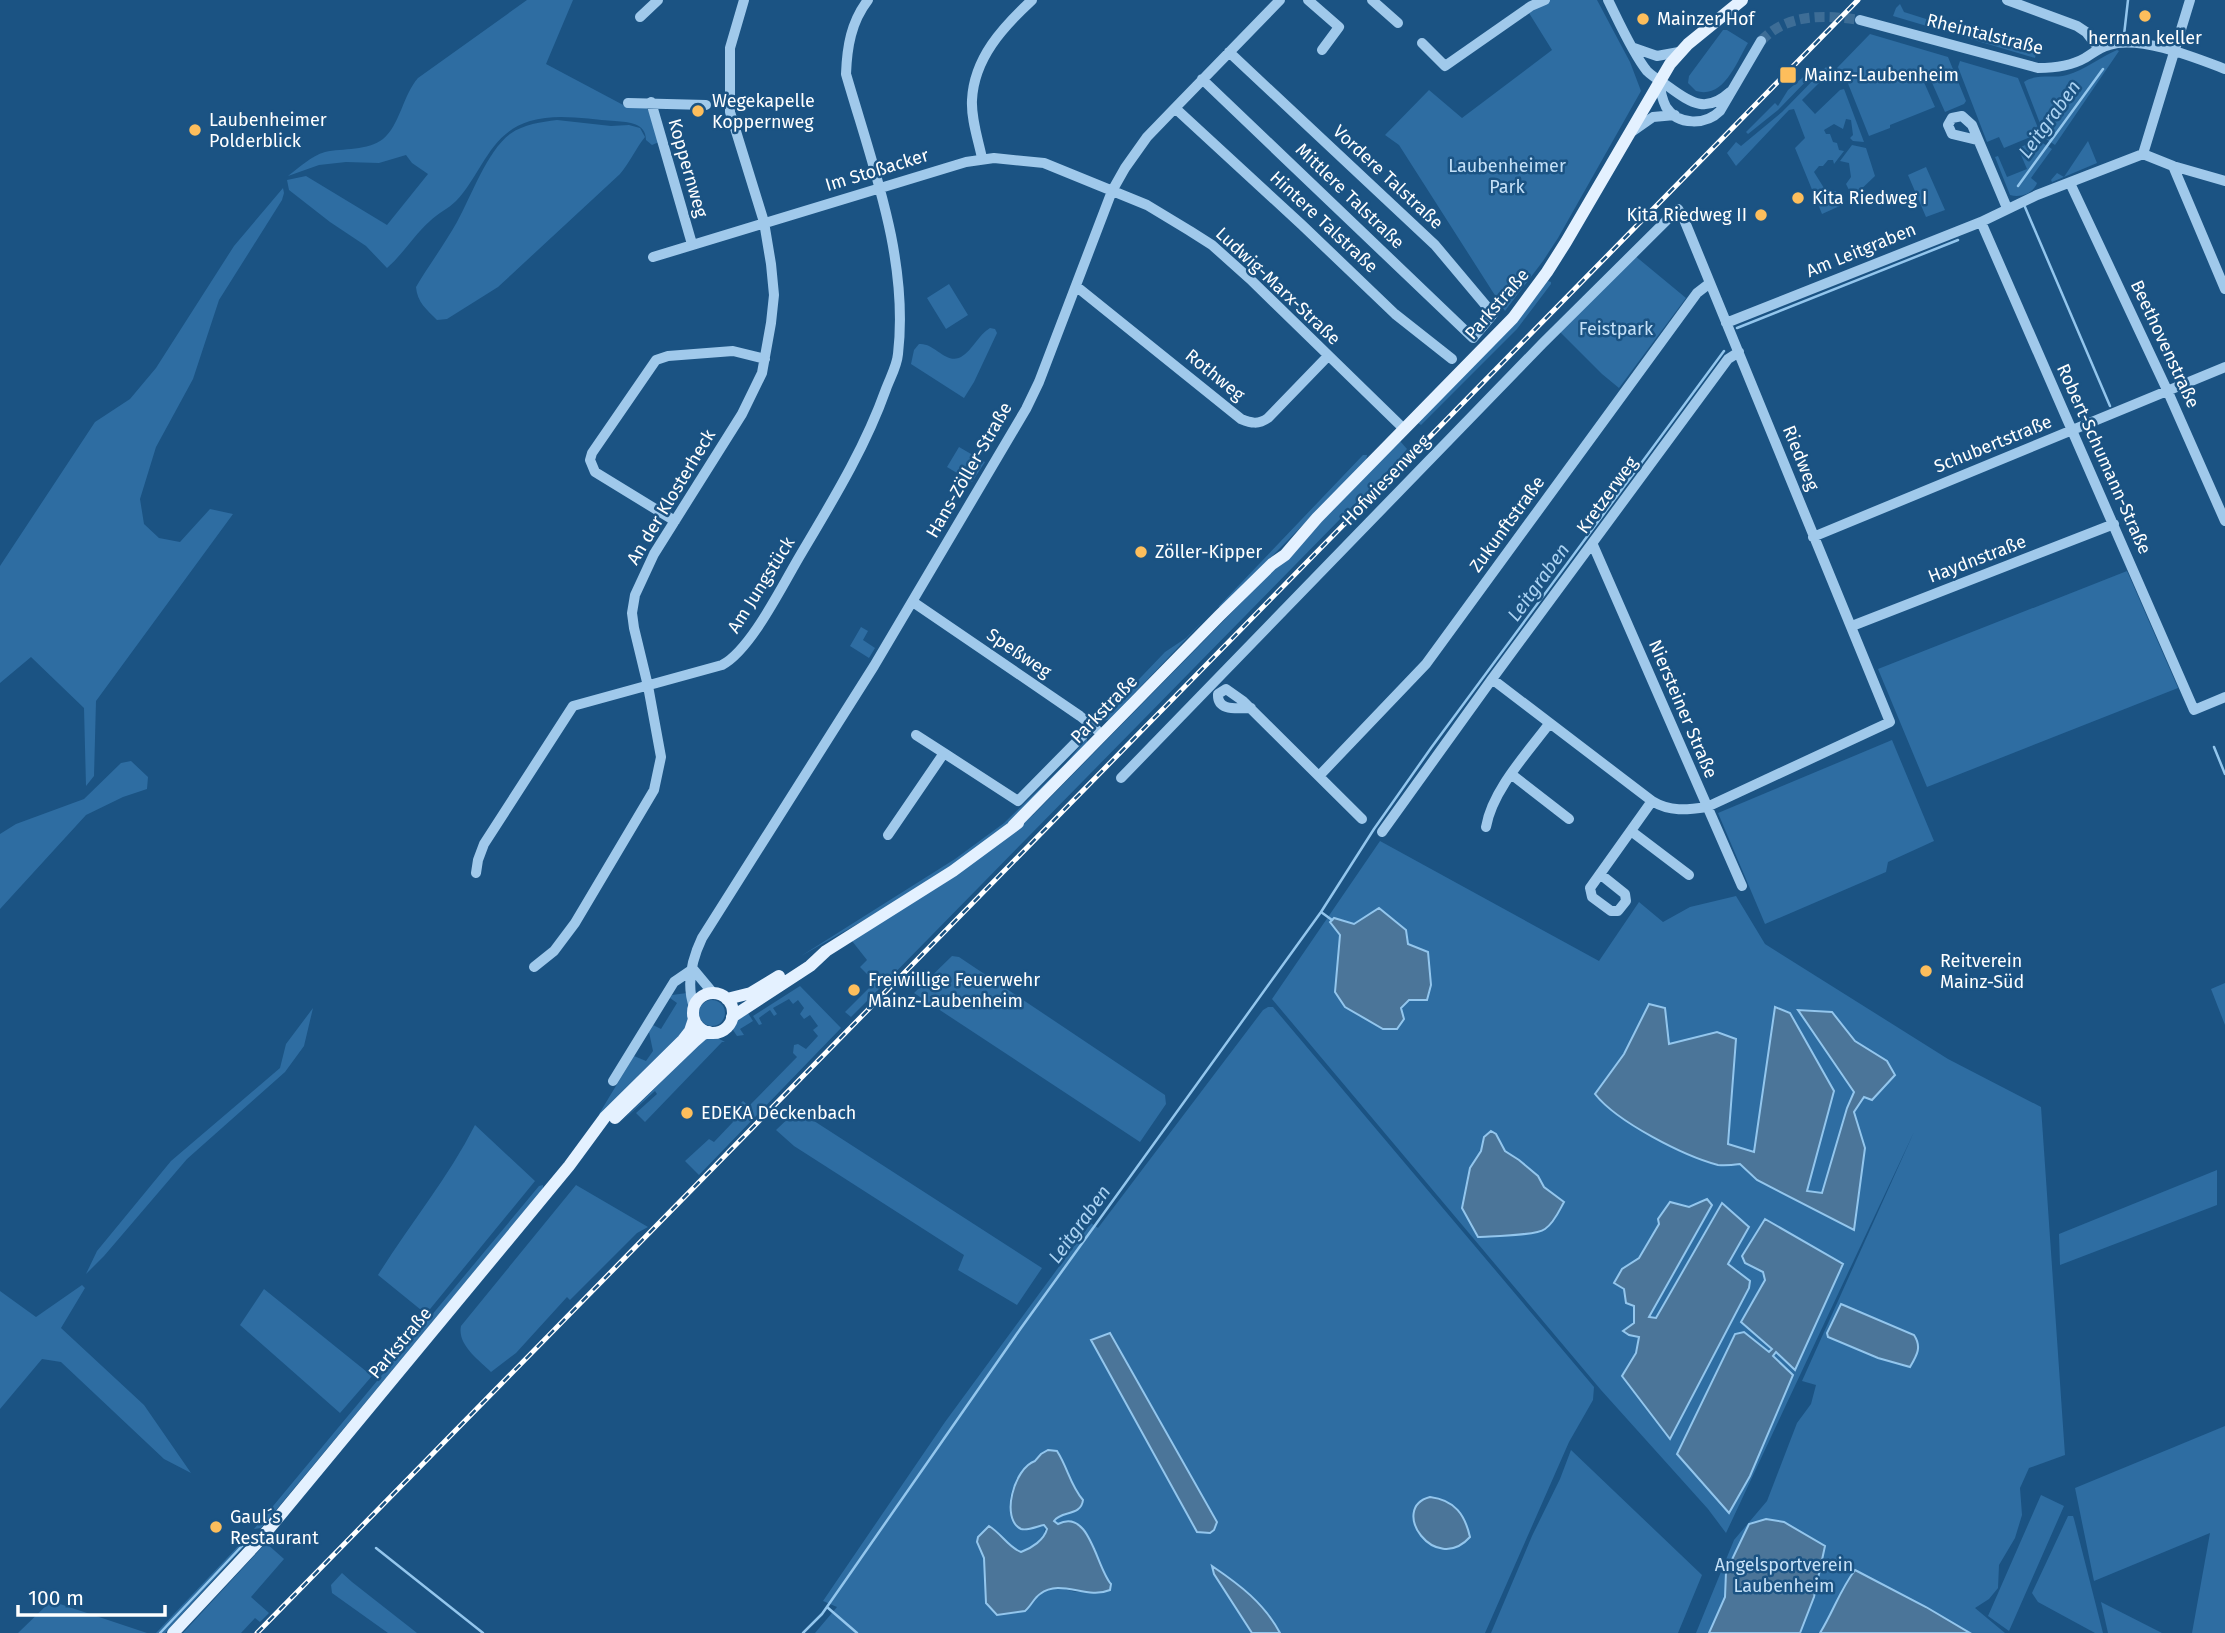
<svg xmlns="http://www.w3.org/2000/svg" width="2225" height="1633" viewBox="0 0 2225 1633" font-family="'Fira Sans',sans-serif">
<rect width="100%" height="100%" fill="#1b5383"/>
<path fill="#2e6da2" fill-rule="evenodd" d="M527 0H573L546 64 627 107 645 106 649 111 659 142 652 145 646 140C646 123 629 122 615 121 587 119 556 113 530 121 489 133 482 174 456 201 448 209 438 213 430 221 414 235 404 253 387 268L366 246 330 222 289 190 287 180 306 176 387 225 428 174 412 163 406 155 379 163 346 162 319 165 288 176C300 167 311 156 325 152 343 148 368 151 383 139 400 125 403 95 418 78Z
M1548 0H1597L1630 62 1641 91 1558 238 1543 261 1505 311 1399 145 1385 135 1429 90 1462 118 1552 50 1529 13Z
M1900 4 1904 12 1970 33 1972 29 2039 43 2035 58 1893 16 1896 8Z
M1723 30H1727L1748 43C1736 63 1724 99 1696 91L1688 83 1689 76Z
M1870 34 1948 57 1966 101 1964 104 1945 112 1929 76 1923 80 1935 107 1890 125V128L1869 136 1845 76 1837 68Z
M2117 50 2119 51 2055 145 2046 139 2024 82C2036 73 2053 79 2067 75 2085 70 2100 57 2117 50Z
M1960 61 2018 78 2040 133 2004 148 1999 137 1987 142 1958 67Z
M1826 67 1842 81 1839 82 1829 73 1802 100 1815 114 1840 90 1844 89 1864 142 1853 141 1850 138 1853 135 1851 120 1846 119 1843 129 1834 124 1824 130 1826 134H1830L1833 142 1837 143 1839 150 1844 151 1834 164 1833 160H1828L1823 166H1819L1814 172 1824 188 1828 189 1830 192 1836 191 1842 205 1822 214 1795 148 1805 138 1794 109 1789 110 1736 166 1727 153 1736 142 1741 146 1782 112Z
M1809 72 1812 75 1778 110 1748 134 1746 132 1775 103 1778 106 1788 90Z
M557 120 611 126 629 125 640 128 645 137C636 148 630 162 620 174L498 287 447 319 437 320C427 310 417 302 416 287 429 265 444 245 457 222 471 197 487 151 510 134 524 124 541 122 557 120Z
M2038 140 2052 149 2031 178 2037 183C2033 194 2020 198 2010 195L1995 157 1998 156 2007 177 2027 169 2018 148Z
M2088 141 2097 163 2052 182 2051 180 2057 173 2064 177Z
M1852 145 1866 148 1875 176 1855 195 1850 192 1846 184 1851 177 1849 163 1840 161Z
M1926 167 1945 210 1926 217 1908 175Z
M283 188 284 193 282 200 219 300 193 379 156 447 140 499 144 524 159 538 180 542 210 509 233 514 96 701 94 776 86 786 84 708 31 657 0 683V566L95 422 130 399 156 368 234 246Z
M1634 255 1686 298 1619 388 1602 374 1560 332Z
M1548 281 1551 282V284L1517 329 1421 425 1418 423 1514 325Z
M949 284 968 315 946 329 927 298Z
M990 328 995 329 997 333 974 382 964 398 911 364 914 350 919 344C934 342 946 365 961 357 973 350 978 335 990 328Z
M1400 441 1407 449 1397 461 880 988 851 1017 845 1012 875 982 860 967 867 960 852 941 1012 833 1033 815Z
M959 447 985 462 972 482 947 467Z
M1363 455H1367L1366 461 1224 605 1218 607Z
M2127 571 2178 688 1927 787 1878 669Z
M1205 619 1109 720 1099 721 1165 652 1186 638Z
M861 627 868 631 863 640 875 648 869 658 850 646Z
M1087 738V746L1004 827 972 853 882 910 801 956 955 859 1004 823 1066 763Z
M1892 740 1934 841 1888 862 1886 872 1765 924 1718 813Z
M131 761 148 777 147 789 123 797 86 815 0 909V834L16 824 84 799 121 763Z
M1380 841 1599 961 1639 902 1663 922 1690 907 1736 896 1765 944 1948 1059 2041 1107 2065 1455 2029 1468 2020 1488 2022 1515 2015 1538 1999 1565 1998 1588 1989 1599 1975 1608 2005 1633H1696L1734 1540 1767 1501 1797 1423 1811 1404 1816 1385 1802 1381 1914 1132 1726 1533 1708 1509 1601 1390 1272 999ZM1334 918 1414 948 1409 999 1383 1029 1367 1018 1339 952 1341 935 1330 922ZM1649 1004 1665 1008 1668 1044 1728 1144 1754 1152 1775 1007 1834 1091 1807 1190 1822 1194 1847 1108 1854 1092 1832 1012 1855 1041 1887 1061 1854 1112 1865 1148 1854 1230 1757 1180 1740 1164 1721 1166 1595 1094 1624 1054ZM1482 1150 1505 1151 1519 1160 1538 1176 1544 1187 1564 1202 1525 1234H1508L1470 1168ZM1707 1199 1712 1205 1649 1317 1656 1318 1721 1203 1740 1219 1728 1264 1738 1270 1637 1396 1622 1376 1636 1354 1639 1337 1629 1335 1634 1323V1306L1626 1303 1624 1289 1614 1283 1622 1269 1639 1258 1659 1224ZM1843 1264 1795 1369 1776 1352 1703 1485 1695 1473 1744 1332 1769 1352 1772 1349 1741 1322 1765 1280 1763 1272 1758 1267Z
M952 956 959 957 1165 1095 1166 1104 1140 1142 914 993Z
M2225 983V1025L2211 989Z
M800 986 841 1028 699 1175 685 1161 709 1139 714 1142 733 1122 729 1116 732 1114 737 1119 746 1109 741 1103 743 1101 749 1106 797 1057 793 1053 794 1045 798 1044 806 1049 818 1036 813 1030 818 1026 810 1015 804 1019 800 1014 804 1008 798 1000 793 1004 789 999 773 1008 777 1014 774 1016 770 1010 759 1018 762 1024 759 1025 753 1016Z
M687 993 689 1017 683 1033 600 1118 599 1114 634 1056 646 1061 653 1051 649 1032 653 1025 661 1029 677 1003 670 998 672 995Z
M699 1013a13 13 0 1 1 26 0a13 13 0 1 1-26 0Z
M1268 1007H1273L1594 1387 1593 1400 1569 1442 1485 1633H1280L1262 1606 1212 1567 1214 1574 1252 1633H815L837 1607 823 1601 945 1422 1091 1223 1098 1228 1263 1010ZM1111 1333 1217 1522 1214 1530 1209 1533 1091 1340ZM1041 1454 1068 1471 1078 1510 1057 1517 1053 1521 1058 1524 1065 1521C1069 1522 1077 1524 1081 1527 1098 1541 1097 1568 1111 1584 1101 1586 1088 1592 1078 1592 1069 1592 1061 1585 1051 1588 1040 1591 1037 1599 1030 1606 1019 1617 994 1616 986 1603L984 1558 1010 1546 1022 1552 1032 1547 1044 1537 1045 1526 1027 1529C1024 1526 1017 1522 1014 1518 1002 1499 1018 1476 1030 1462L1035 1461ZM1416 1508 1453 1549 1427 1543 1414 1524Z
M313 1008 304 1046 285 1072 187 1159 104 1256 86 1274 97 1251 171 1161 280 1068 286 1044Z
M746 1010 753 1021 740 1029 744 1035 737 1036 733 1030V1023Z
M707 1036H714L725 1042H722L645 1122 636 1113 657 1094 655 1091 621 1122Z
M797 1110 1042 1268 1017 1305 958 1270 964 1255 794 1146 776 1130Z
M475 1125 535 1181 426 1314 378 1275C410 1224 448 1178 475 1125Z
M2217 1170V1205L2060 1265 2059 1234Z
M543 1185V1189L261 1528 254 1529 539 1186Z
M576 1185 648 1227 637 1233 570 1300 567 1297 516 1353 491 1372C479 1360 457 1345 461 1326Z
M82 1285 85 1288 61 1328 144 1405 191 1473 164 1459 61 1362 42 1359 0 1409V1291L36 1317Z
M264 1289 372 1376 340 1413 240 1325Z
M2225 1426V1633H2192L2210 1533 2094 1581 2075 1488Z
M1571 1450 1702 1575 1678 1633H1491L1532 1536 1560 1479Z
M2041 1495 2064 1506 2009 1631 1988 1616Z
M2068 1516H2073L2074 1519 2103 1633H2095L2038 1602 2032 1593Z
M244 1540H247L246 1544 165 1633H156Z
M266 1543 284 1559 251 1597 269 1613 260 1622 255 1618 241 1633H183Z
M342 1573 352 1582 417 1633H388L332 1593 331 1585Z
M51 1601 147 1633H18Z
M2101 1602 2162 1633H2108Z"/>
<path fill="#4b7599" stroke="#93c6ed" stroke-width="2" d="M1379 908 1406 930 1408 944 1428 952 1431 985 1427 1000H1409L1401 1008 1404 1019 1397 1029H1383L1345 1007 1335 992 1340 935 1330 922 1334 918 1354 924Z
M1649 1004 1665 1008 1669 1044 1717 1032 1736 1039 1728 1144 1754 1152 1775 1007 1790 1013 1834 1091 1807 1191 1822 1193 1847 1108 1854 1092 1798 1010 1832 1012 1855 1041 1887 1061 1895 1075 1872 1100 1864 1097 1854 1112 1865 1148 1854 1230 1757 1180 1740 1164C1733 1165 1725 1166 1718 1165 1684 1156 1617 1122 1595 1094L1624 1054Z
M1491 1131 1496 1134 1505 1151 1519 1160 1538 1176 1544 1187 1564 1202C1559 1211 1554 1223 1545 1229 1535 1236 1493 1236 1478 1237L1462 1208 1470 1168 1481 1151 1484 1137Z
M1707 1199 1712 1205 1649 1317 1656 1318 1722 1203 1749 1227 1728 1264 1750 1281 1749 1288 1670 1439 1622 1376 1636 1353 1639 1337 1629 1335 1623 1331 1634 1323V1306L1626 1303 1624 1289 1614 1283 1622 1269 1639 1258 1659 1224 1658 1219 1670 1202 1689 1207Z
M1765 1219 1843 1264 1795 1370 1776 1352 1773 1356 1793 1375 1750 1476 1729 1513 1677 1454 1735 1334 1744 1332 1769 1352 1772 1349 1741 1322 1765 1280 1763 1272 1745 1263 1742 1256Z
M1841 1304 1914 1335C1922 1347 1917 1355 1910 1367L1878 1358 1828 1337 1827 1333Z
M1110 1333 1217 1522 1214 1530 1210 1533 1197 1532 1091 1340Z
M1048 1450 1057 1451C1068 1468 1070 1485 1083 1500 1081 1517 1061 1510 1054 1521L1058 1524C1090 1508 1096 1567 1111 1584L1110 1590C1086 1600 1061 1578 1040 1594 1034 1598 1031 1606 1025 1611L997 1615 986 1603 984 1558 977 1542 978 1537 989 1526C1002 1534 1008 1547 1021 1552 1032 1548 1044 1540 1047 1529L1044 1525C1038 1526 1028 1531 1021 1529 1000 1519 1014 1468 1035 1461L1041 1454Z
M1430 1497C1455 1500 1465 1515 1470 1537 1435 1576 1388 1508 1430 1497Z
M1766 1519 1784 1522 1825 1546 1814 1597 1800 1633H1709L1725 1597 1726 1572 1749 1524Z
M1212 1566C1240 1585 1264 1603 1280 1633H1252L1214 1574Z
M1855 1570 1926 1607 1970 1633H1820C1833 1612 1840 1590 1855 1570Z"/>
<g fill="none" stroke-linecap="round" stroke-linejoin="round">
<path stroke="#93c6ed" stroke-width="2.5" d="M2124 35 2128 0
M2018 186 2103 69
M2025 207 2110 406
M1737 328 1958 240
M2214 747 2225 774
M1321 912 1332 920
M376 1548 483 1633
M827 1607 857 1633
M160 1633 242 1546
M803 1633 822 1614 1021 1328 1321 912 1374 829 1431 748 1724 351"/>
<path stroke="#3d6d96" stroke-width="10" stroke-dasharray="10 5" stroke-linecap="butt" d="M1761 41C1787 13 1825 15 1860 20"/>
<path stroke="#a0c9eb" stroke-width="10" d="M1308 0 1339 27 1322 50
M1372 0 1398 23
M1608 0C1618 20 1633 54 1647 71 1653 77 1662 82 1669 87 1692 104 1707 113 1730 92
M2007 0 2077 26 2086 32 2099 49
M640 17 658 0
M1860 20 2038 68C2055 68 2071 66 2085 58 2093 53 2100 47 2109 45 2140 35 2196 58 2225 69
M1422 43 1445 66 1531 6 1545 0
M1634 48 1657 56 1679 52
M1202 79 1473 338 1493 314 1435 245 1229 52
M1659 80C1660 89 1662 99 1666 107 1678 126 1706 125 1720 111L1761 41
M651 102 692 244
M628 103 706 105
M1175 108 1302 225 1395 314 1452 359
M1633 131 1653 117 1675 115
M1977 140 1952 134 1948 125 1952 118 1962 116 1972 125 2007 208
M2143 154 2190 0
M2143 154 2173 166 2225 181
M982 158C978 139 971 119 972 100 974 58 1003 27 1032 0
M2173 166 2225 289
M2070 183 2168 392 2225 521
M1981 222 2194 710 2225 697
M653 257 966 162 994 158 1044 163 1147 205 1190 231 1212 245 1250 279 1404 429
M1077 287 1241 419C1251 423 1258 425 1268 418L1328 356
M1726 323 1981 222 2037 195 2143 154
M675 521 595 472 590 460 592 453 656 360 668 356 733 351 765 359
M1813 537 2225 367
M1593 545 1742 886
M913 602 1080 716 1097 730
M1852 626 2114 524
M1251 708C1238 708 1217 712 1218 694L1226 689 1243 701 1362 819
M916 735 944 753
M1511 774 1569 819
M1319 776 1426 664 1697 293 1710 283
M1121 778 1543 343 1678 209 1683 217 1890 722 1707 807C1687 810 1670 812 1652 801L1492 679
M1486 827C1492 791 1527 753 1549 724
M1631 831 1689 875
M1382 832 1492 679 1728 359 1739 352
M888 835 944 753 1018 801 1092 726
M476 873 478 860 484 844 573 706 722 665C751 650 783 584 801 554 833 500 865 448 886 389 890 378 897 366 898 354 909 259 872 164 846 74 847 47 851 22 868 0
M1600 874 1625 894 1626 901 1618 911H1611L1592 897 1590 888 1652 801
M534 967 554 951 575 923 654 790 661 757 648 686 634 628 632 613 635 595 654 554 742 414 762 373 771 323 774 295 771 264 764 222 730 112V48L744 0
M693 969 713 993
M694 1007C686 984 692 959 702 938L874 666 1026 409 1039 382 1112 191 1125 168 1147 137 1175 108 1280 0
M613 1081 674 982 693 969"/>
<path stroke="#e4f1ff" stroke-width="12" d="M1013 826 1219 616 1272 564 1285 555 1317 518 1513 318 1547 272 1566 242 1670 64 1688 44 1742 0
M693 1013a20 20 0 1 1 40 0a20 20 0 1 1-40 0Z
M727 999 751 993 779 976
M732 1017 810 966 826 951 953 871 1018 823
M615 1118 695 1041 703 1034 709 1032
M173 1633 258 1542 569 1166 605 1117 683 1040 690 1031 694 1019"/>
<defs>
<path id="rail" d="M257 1633 1858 0"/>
</defs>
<use href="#rail" stroke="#fff" stroke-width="5"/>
<use href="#rail" stroke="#1b5383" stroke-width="2.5" stroke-dasharray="8" stroke-linecap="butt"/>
</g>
<g fill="#fdbe5c" stroke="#1b5383" stroke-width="2.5">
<circle cx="2145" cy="16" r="7"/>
<circle cx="1643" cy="19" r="7"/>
<rect x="1779" y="66" width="18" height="18" rx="3.5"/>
<circle cx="698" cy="111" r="7"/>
<circle cx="195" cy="130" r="7"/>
<circle cx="1798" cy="198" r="7"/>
<circle cx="1761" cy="215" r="7"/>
<circle cx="1141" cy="552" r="7"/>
<circle cx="1926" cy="971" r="7"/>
<circle cx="854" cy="990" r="7"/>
<circle cx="687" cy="1113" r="7"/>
<circle cx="216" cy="1527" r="7"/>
</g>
<g text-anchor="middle" stroke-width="5" stroke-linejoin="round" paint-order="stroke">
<g font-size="18" fill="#fff" stroke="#1b5383" text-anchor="start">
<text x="1657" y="25">Mainzer Hof</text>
<text x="2145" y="44" text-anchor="middle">herman keller</text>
<text x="1804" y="81">Mainz-Laubenheim</text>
<text x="712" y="107">Wegekapelle<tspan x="712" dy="21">Koppernweg</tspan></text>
<text x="209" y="126">Laubenheimer<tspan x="209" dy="21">Polderblick</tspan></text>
<text x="1812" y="204">Kita Riedweg I</text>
<text x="1747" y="221" text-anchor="end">Kita Riedweg II</text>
<text x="1155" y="558">Zöller-Kipper</text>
<text x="1940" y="967">Reitverein<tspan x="1940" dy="21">Mainz-Süd</tspan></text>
<text x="868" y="986">Freiwillige Feuerwehr<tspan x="868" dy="21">Mainz-Laubenheim</tspan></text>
<text x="701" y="1119">EDEKA Deckenbach</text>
<text x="230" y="1523">Gaul´s<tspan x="230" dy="21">Restaurant</tspan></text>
</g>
<g font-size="18" fill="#fff" stroke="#1b5383">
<text transform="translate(1985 34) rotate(14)" y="6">Rheintalstraße</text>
<text transform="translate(688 168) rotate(74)" y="6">Koppernweg</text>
<text transform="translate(877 170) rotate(-17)" y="6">Im Stoßacker</text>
<text transform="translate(1388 177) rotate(43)" y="6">Vordere Talstraße</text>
<text transform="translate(1350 196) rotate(44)" y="6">Mittlere Talstraße</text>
<text transform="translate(1324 222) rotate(43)" y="6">Hintere Talstraße</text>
<text transform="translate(1861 250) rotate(-22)" y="6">Am Leitgraben</text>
<text transform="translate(1278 286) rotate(43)" y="6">Ludwig-Marx-Straße</text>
<text transform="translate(1497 304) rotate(-49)" y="6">Parkstraße</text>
<text transform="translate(2165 344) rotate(65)" y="6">Beethovenstraße</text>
<text transform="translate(1215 375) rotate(39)" y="6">Rothweg</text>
<text transform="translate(1993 444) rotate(-22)" y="6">Schubertstraße</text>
<text transform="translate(1801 458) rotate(68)" y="6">Riedweg</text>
<text transform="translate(2104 459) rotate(66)" y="6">Robert-Schumann-Straße</text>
<text transform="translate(969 470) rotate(-60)" y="6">Hans-Zöller-Straße</text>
<text transform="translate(1386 480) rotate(-46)" y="6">Hofwiesenweg</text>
<text transform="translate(1607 495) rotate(-54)" y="6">Kretzerweg</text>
<text transform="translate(671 497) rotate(-59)" y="6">An der Klosterheck</text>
<text transform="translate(1507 524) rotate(-54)" y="6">Zukunftstraße</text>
<text transform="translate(1977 559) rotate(-21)" y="6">Haydnstraße</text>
<text transform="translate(761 585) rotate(-58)" y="6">Am Jungstück</text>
<text transform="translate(1019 653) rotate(34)" y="6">Speßweg</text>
<text transform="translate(1104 709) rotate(-46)" y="6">Parkstraße</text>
<text transform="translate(1683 709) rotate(67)" y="6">Niersteiner Straße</text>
<text transform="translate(400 1343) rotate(-50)" y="6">Parkstraße</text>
</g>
<g font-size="18" fill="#c5e1f8" stroke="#1b5383">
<text x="1507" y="172">Laubenheimer<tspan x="1507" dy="21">Park</tspan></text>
<text x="1616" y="335">Feistpark</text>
<text x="1784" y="1571">Angelsportverein<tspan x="1784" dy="21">Laubenheim</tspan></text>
</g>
<g font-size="19" font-style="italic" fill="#abd3f3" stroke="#1b5383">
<text transform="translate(2049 119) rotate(-54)" y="7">Leitgraben</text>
<text transform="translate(1538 582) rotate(-54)" y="7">Leitgraben</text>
<text transform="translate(1079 1224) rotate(-54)" y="7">Leitgraben</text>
</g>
</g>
<path d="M18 1605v10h147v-10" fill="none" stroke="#ffffff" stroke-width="3.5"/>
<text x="28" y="1605" font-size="21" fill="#ffffff" stroke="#1b5383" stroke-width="5" paint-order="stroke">100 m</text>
</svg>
